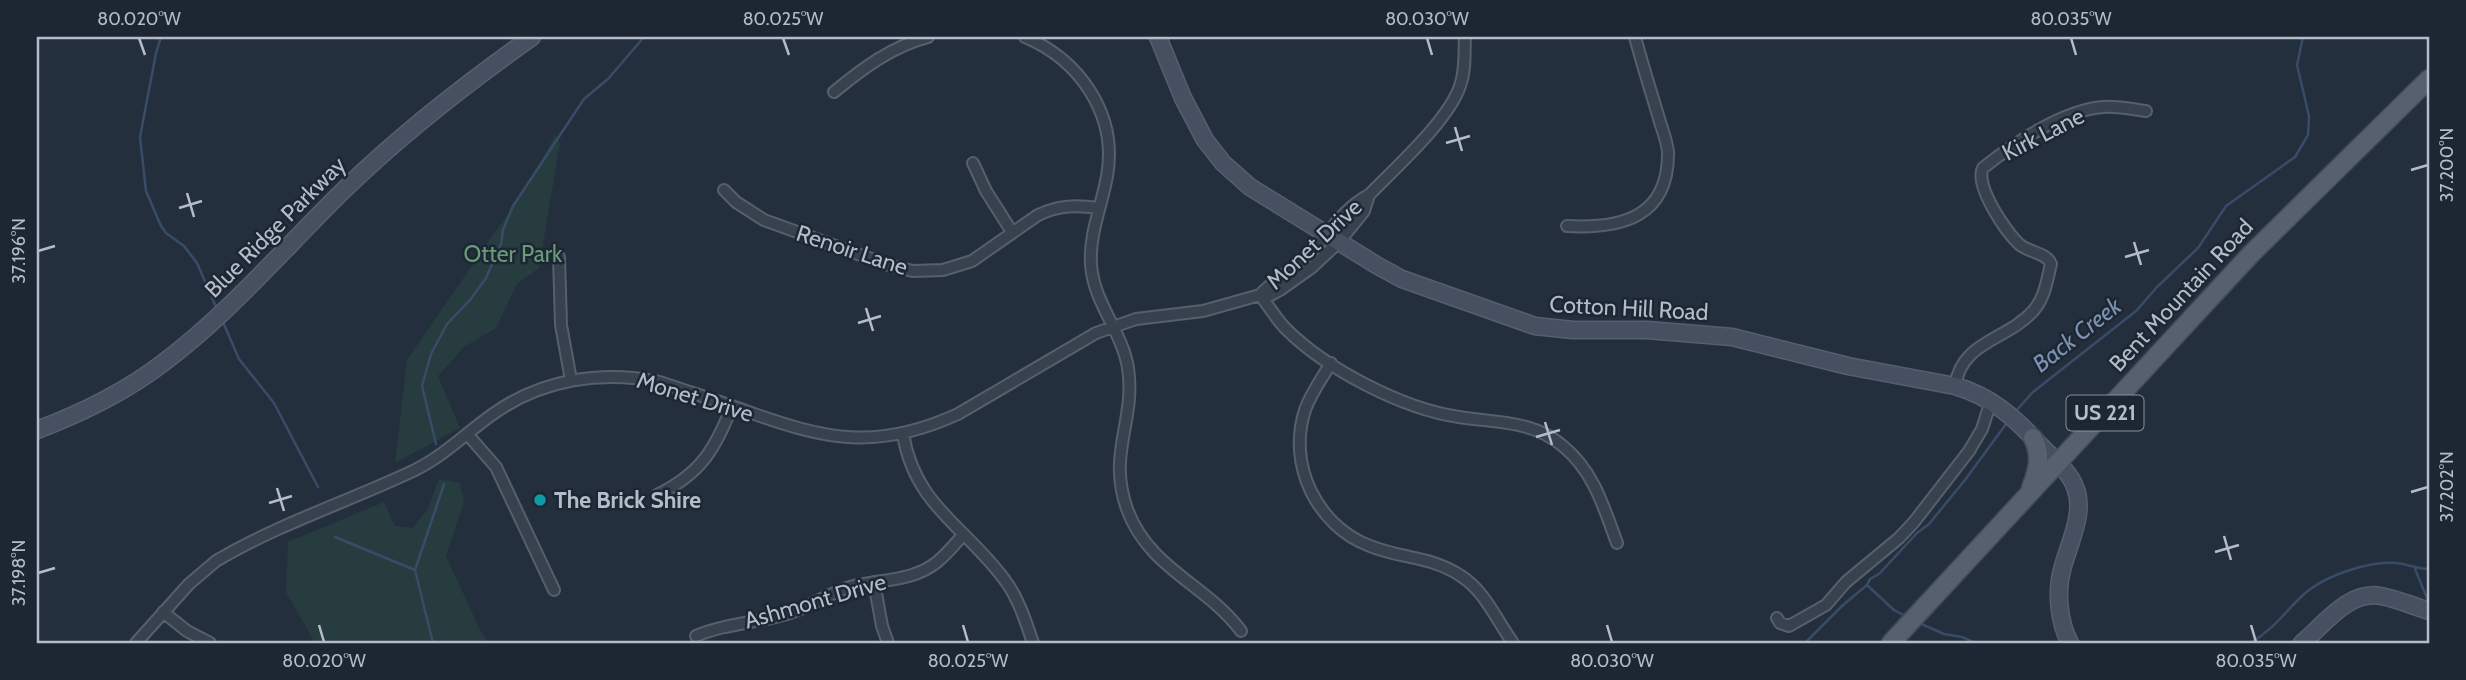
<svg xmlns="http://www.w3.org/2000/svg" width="2466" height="680" viewBox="0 0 2466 680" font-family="Cabin,sans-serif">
<rect width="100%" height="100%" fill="#242f3e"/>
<path fill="#263c3f" d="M555 135 560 143 539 268 517 284 496 328 464 347 438 376 460 428 395 463 407 360 533 177Z
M439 479 460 483 464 502 446 556 482 634 486 638 485 643H315L286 592 288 542 384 502 395 526 413 528 428 508Z"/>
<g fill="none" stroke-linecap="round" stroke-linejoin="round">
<path stroke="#394c67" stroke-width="2.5" d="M161 37 156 53 140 137 146 191 161 226 166 233 184 246 197 263 216 307
M223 322 239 359 274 403 318 487
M2015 412 2033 392 2136 311 2157 287 2198 248 2226 206 2295 157 2308 135 2309 116 2297 65 2303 37
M436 444 422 386 431 354 447 324 470 300 486 278 501 244 503 230 513 206 584 99 608 79 644 37
M335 537 415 570 433 643
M2415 569 2429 603
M415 570 444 484
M1867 585 1894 610 1907 617
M1919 623 1944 634 1962 637 1975 643
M1805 643 1843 605 1867 585 1870 579 1879 574 1917 533 1929 524 1965 480 2009 420
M2250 643C2272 631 2284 613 2302 596 2323 576 2373 558 2403 564 2413 566 2419 569 2429 569"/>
<defs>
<path id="street" d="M1025 37C1080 60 1118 115 1107 176 1102 205 1089 234 1091 264 1093 302 1122 331 1128 368 1136 421 1107 453 1127 509 1149 569 1206 584 1241 631
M834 92C863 68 891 47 928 37
M973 163 986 191 1012 232
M724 190 736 202 764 220 888 265 913 271 943 270 972 261 1038 215C1059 205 1077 205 1099 208
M1567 226C1622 229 1669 217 1668 152 1667 140 1661 127 1658 115 1650 89 1642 63 1635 37
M559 257 561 325 571 380
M1260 295C1269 306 1276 319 1286 329 1326 369 1403 409 1459 417 1497 423 1533 420 1564 447 1594 472 1604 508 1617 543
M1260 295C1272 281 1289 272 1303 260 1326 239 1340 210 1369 195 1396 167 1448 121 1460 86 1466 70 1464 53 1465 37
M1331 363C1322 378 1311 393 1305 410 1287 465 1317 526 1370 546 1402 559 1431 556 1461 576 1485 591 1497 621 1513 643
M1955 386C1962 340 2007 341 2034 310 2045 297 2047 280 2051 264 2046 252 2029 253 2019 244 2006 232 1974 185 1983 168 2013 144 2063 110 2103 107 2117 106 2132 109 2146 111
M903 434C915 506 965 526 1004 579 1018 597 1026 622 1033 643
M468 435 496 467 554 590
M657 495C700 474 715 450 732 406
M874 582 882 626 888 643
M163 612 187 631 210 643
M1777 618 1780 623 1789 626 1826 605 1846 582 1899 538 1914 522 1969 451 1982 429 1991 401
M696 636C726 623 759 623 790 613 811 606 829 593 850 587 878 579 913 582 937 562 947 554 955 544 963 535
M136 643 189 584 216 561C278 524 350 501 415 470 445 455 466 433 493 414 542 379 602 370 660 382 689 392 718 401 746 411 826 440 877 451 958 414L1096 333 1136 319 1203 311 1260 295H1271L1280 290 1311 268 1339 242 1364 211 1369 195"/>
<path id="secondary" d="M1158 37 1183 98 1205 140 1223 163 1250 187 1378 266 1402 279 1535 326 1573 330H1647L1732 337 1848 366 1955 386C1990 396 2013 416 2037 442 2049 455 2069 470 2075 487 2086 513 2068 545 2062 570 2056 592 2059 623 2070 643
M37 430C82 413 125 392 163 363 231 312 286 246 347 187 404 132 467 83 532 37
M2302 643C2324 625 2348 590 2381 596 2397 599 2413 606 2429 611"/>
<path id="primary" d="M2031 488C2038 470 2042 456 2033 438
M1891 643 2251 254 2429 79"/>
</defs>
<use href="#street" stroke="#565f6c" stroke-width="14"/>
<use href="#secondary" stroke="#565f6c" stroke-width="19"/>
<use href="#primary" stroke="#414a57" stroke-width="21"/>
<use href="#street" stroke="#38414e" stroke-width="10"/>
<use href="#secondary" stroke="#465061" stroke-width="16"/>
<use href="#primary" stroke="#56606e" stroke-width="18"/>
</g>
<path fill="none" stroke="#b4bcc9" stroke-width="2.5" d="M139 38 145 55M783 38 789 55M1427 38 1432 55M2071 38 2076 55M1455 127 1462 151M1446 143 1470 136M2411 170 2428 165M187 193 194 217M179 208 202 201M2134 242 2141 265M38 251 55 246M2125 257 2149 250M866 308 873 331M858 323 881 316M1545 422 1552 445M1536 437 1560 430M277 488 284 511M2411 492 2428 487M269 503 292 496M2224 536 2231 560M2215 552 2239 545M38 573 55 568M319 625 324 642M963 625 968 642M1607 625 1612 642M2251 625 2256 642"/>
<circle fill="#0f9aa8" stroke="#1d2633" stroke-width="2.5" cx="540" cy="500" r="7"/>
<g text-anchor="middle" stroke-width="5" stroke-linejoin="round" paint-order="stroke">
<rect fill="#1d2633" stroke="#878f9c" stroke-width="2" x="2066.5" y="395.5" width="77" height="35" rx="5"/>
<g font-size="21" font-weight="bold" fill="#b4bcc9">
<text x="2105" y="420">US 221</text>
</g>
<g font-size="23" fill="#b4bcc9" stroke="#1d2633">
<text transform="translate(2043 134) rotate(-27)" y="8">Kirk Lane</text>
<text transform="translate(275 227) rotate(-45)" y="8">Blue Ridge Parkway</text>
<text transform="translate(1314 244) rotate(-43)" y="8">Monet Drive</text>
<text transform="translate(852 250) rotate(18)" y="8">Renoir Lane</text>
<text transform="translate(2181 295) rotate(-47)" y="8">Bent Mountain Road</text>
<text transform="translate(1629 308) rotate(3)" y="8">Cotton Hill Road</text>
<text transform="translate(695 397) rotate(17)" y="8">Monet Drive</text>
<text transform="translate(815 601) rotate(-16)" y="8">Ashmont Drive</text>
</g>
<g font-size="23" fill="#6b9a76" stroke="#1d2633">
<text x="513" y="262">Otter Park</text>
</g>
<g font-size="23" font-weight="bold" fill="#b4bcc9" stroke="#1d2633" text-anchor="start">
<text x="554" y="508">The Brick Shire</text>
</g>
<g font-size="24" font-style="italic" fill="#7c92b1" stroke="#1d2633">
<text transform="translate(2077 335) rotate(-38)" y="8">Back Creek</text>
</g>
</g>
<rect width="2466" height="680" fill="none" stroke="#1d2633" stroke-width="77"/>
<rect x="38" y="38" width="2390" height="604" fill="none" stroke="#b4bcc9" stroke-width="2.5"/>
<g font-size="18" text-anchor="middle" fill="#b4bcc9">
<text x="139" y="25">80.020°W</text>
<text x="783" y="25">80.025°W</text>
<text x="1427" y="25">80.030°W</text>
<text x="2071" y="25">80.035°W</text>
<text transform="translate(2447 165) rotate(-90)" y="6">37.200°N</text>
<text transform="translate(19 251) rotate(-90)" y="6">37.196°N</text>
<text transform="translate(2447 487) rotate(-90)" y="6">37.202°N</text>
<text transform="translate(19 573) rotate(-90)" y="6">37.198°N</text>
<text x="324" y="667">80.020°W</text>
<text x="968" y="667">80.025°W</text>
<text x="1612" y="667">80.030°W</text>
<text x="2256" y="667">80.035°W</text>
</g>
</svg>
